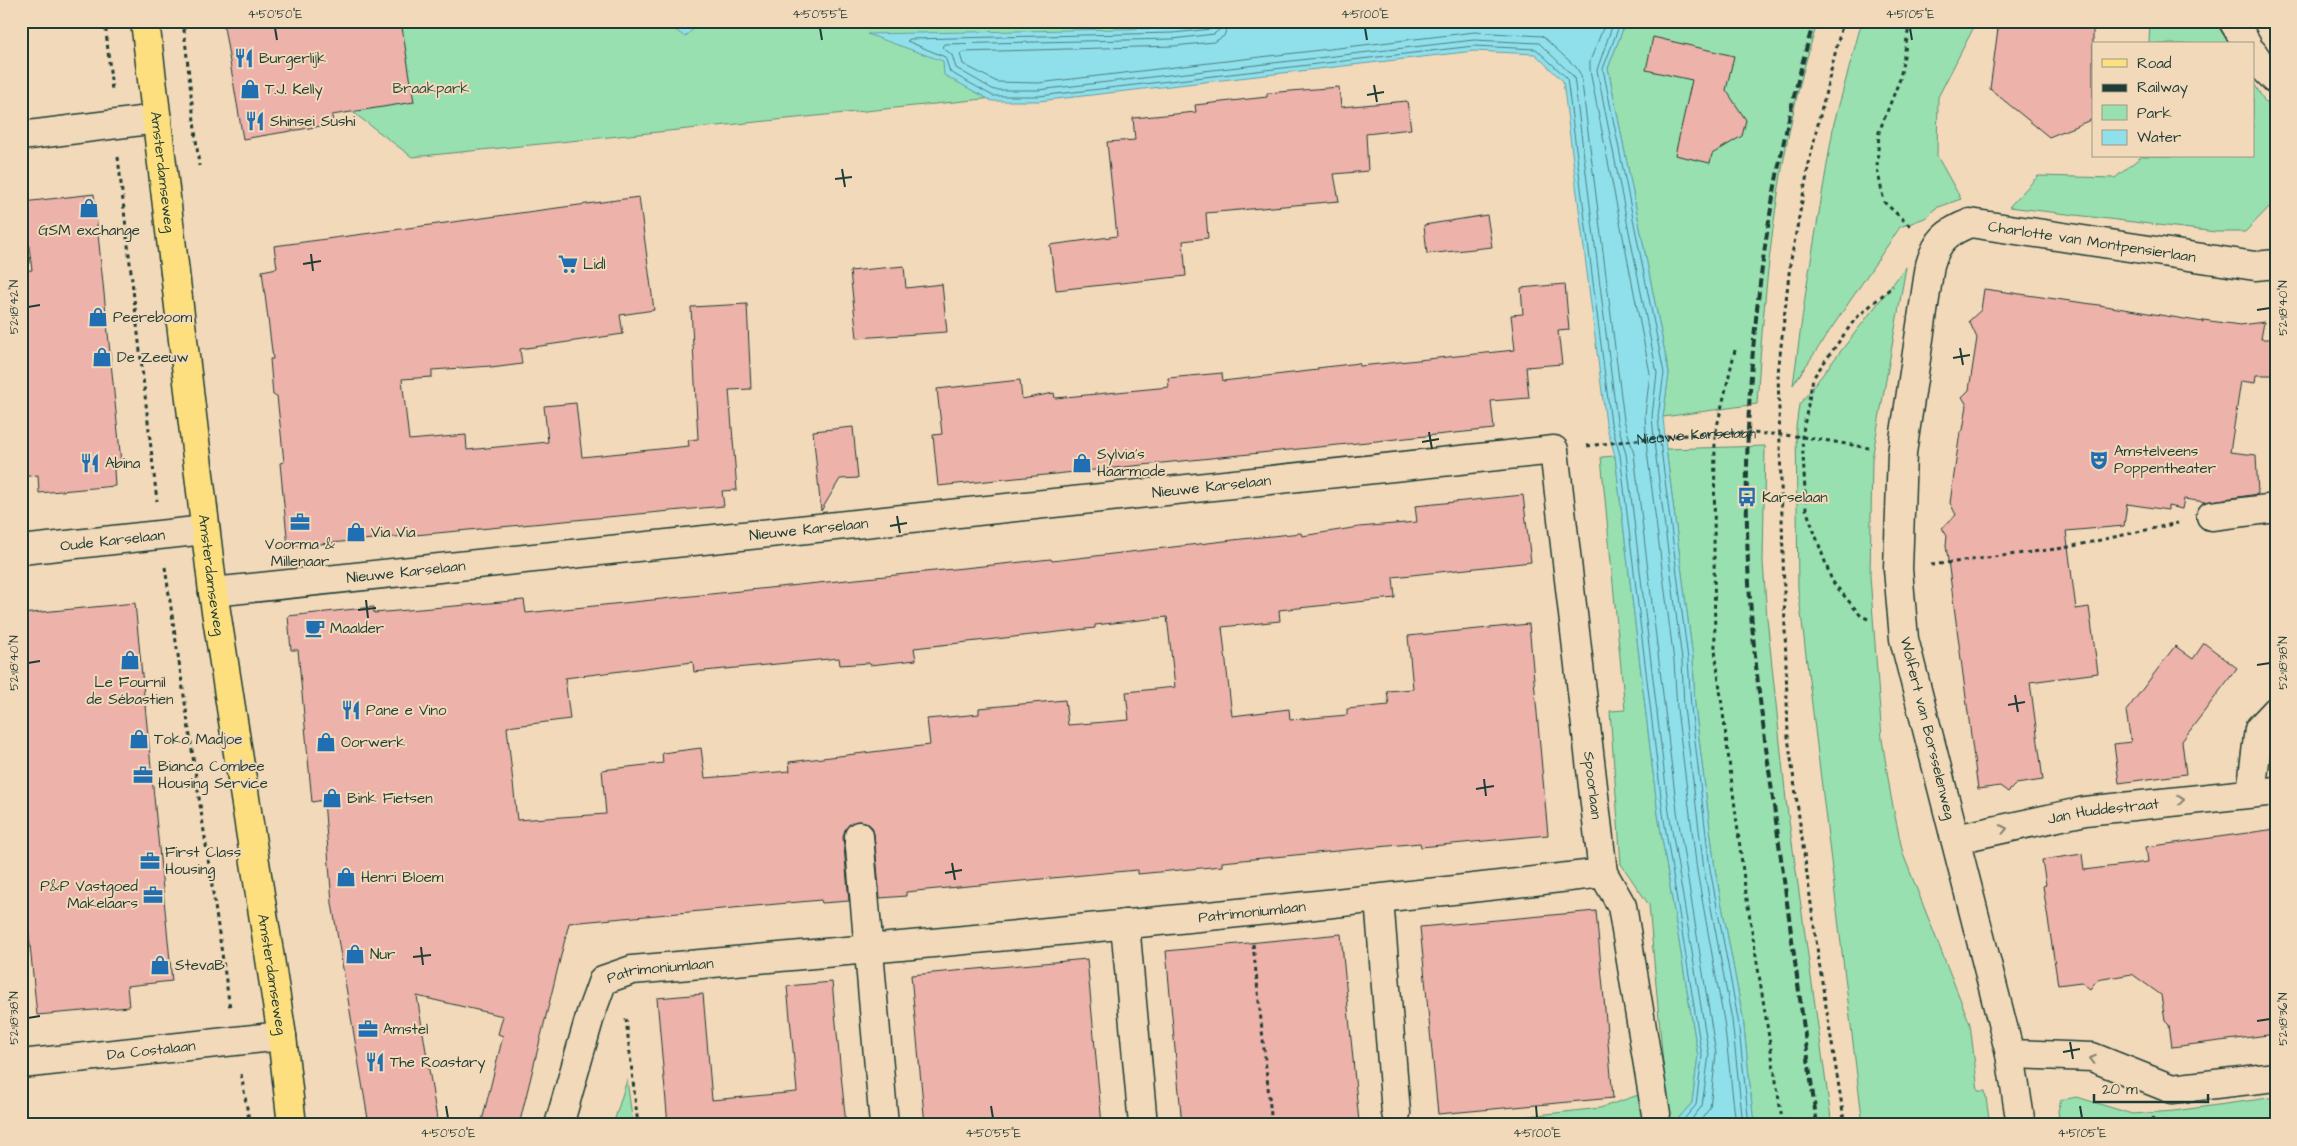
<svg xmlns="http://www.w3.org/2000/svg" width="2297" height="1146" viewBox="0 0 2297 1146" font-family="'Architects Daughter',sans-serif">
<rect width="100%" height="100%" fill="#f2d9ba"/>
<filter id="ink" filterUnits="userSpaceOnUse"><feTurbulence type="fractalNoise" baseFrequency=".02" numOctaves="2"/><feDisplacementMap in="SourceGraphic" scale="10" xChannelSelector="R" yChannelSelector="G"/><feConvolveMatrix kernelMatrix="1 2 1 2 8 2 1 2 1" color-interpolation-filters="sRGB"/></filter>
<g filter="url(#ink)">
<path fill="#98e0af" stroke="#5c8e72" d="M280 21H1232L1204 24 1230 74 412 157 309 79Z
M1626 21H1818C1778 144 1765 276 1757 404L1663 417 1669 373 1608 68Z
M1862 21H1977L1938 97 1937 156 1961 199 1936 208 1925 218 1900 227 1793 385 1806 290 1834 123Z
M2150 21H2215L2229 44H2151L2149 43Z
M2253 82 2276 120V200L2245 232H2216L2009 207 2038 176 2115 178 2142 156H2253Z
M1906 267 1872 459 1870 576 1882 739 1891 797 1903 854 1970 1024 1978 1091H1985L1990 1125H1863L1798 589 1796 427 1799 405Z
M1765 446 1763 562 1767 618 1786 800 1832 1125H1754L1743 1018 1715 869 1695 707 1693 659 1666 449Z
M1615 456 1658 814 1698 1056 1692 1103 1676 1121 1665 1125H1449L1600 1108 1665 1086 1649 905 1621 864 1610 711 1625 710 1601 457Z
M627 1080 633 1125H613Z
M2077 1097 2132 1114 2174 1111 2276 1097V1122L2259 1125H2060L2058 1111 2061 1100Z"/>
<path fill="#90e0ec" stroke="#639fa2" d="M663 21H701L685 37Z
M1232 21H1626L1608 68 1669 373 1663 417 1666 449 1693 659 1695 707 1715 869 1743 1018 1754 1125H1665L1676 1121 1692 1103 1698 1056 1658 814 1615 456 1606 424 1563 81 1535 54 1474 51 1039 101H992L944 75 943 61 867 34 1172 28Z"/>
<g fill="none" stroke-linecap="round" stroke-linejoin="round">
<path stroke="#4c7e7e" stroke-width="1" d="M1215 21V26L1211 29 1173 33 910 39 907 41 945 57 950 72 993 96H1039L1474 46 1536 49 1567 78 1611 423 1620 455 1663 813 1702 1056 1696 1105 1679 1125
M1222 21 1220 29 1214 34 1173 39 944 44 942 47 952 55 956 68 994 90H1038L1474 40 1539 43 1574 77 1617 421 1626 454 1669 812 1709 1055 1702 1106 1687 1125
M1229 21 1224 36 1214 42 1174 46 963 52 960 54 963 64 997 82 1038 83 1475 32 1542 36 1576 67 1581 75 1624 420 1634 454 1677 811 1716 1054 1710 1108 1697 1125
M1606 21 1590 61V71L1650 373 1645 415 1647 451 1674 661 1677 709 1697 871 1724 1021 1736 1125
M1614 21 1597 70 1657 373 1652 416 1655 450 1682 660 1684 708 1704 870 1732 1020 1743 1125
M1621 21 1603 69 1664 373 1658 416 1661 449 1688 659 1691 707 1710 869 1738 1019 1749 1125"/>
</g>
<path fill="#edb2aa" stroke="#1f3d34" fill-rule="evenodd" d="M223 21H401L414 102 332 115 333 124 243 139Z
M1999 21H2093V119L2049 137 1990 89Z
M1653 37 1734 56 1726 90 1746 120 1742 136 1712 154 1710 163 1675 155 1692 80 1646 70Z
M1339 87 1341 107 1407 101 1411 129 1366 134 1368 171 1334 174 1339 201 1206 213 1208 238 1183 241 1186 276 1056 290 1050 245 1117 236 1107 142 1135 140 1133 118 1196 112 1195 105 1267 97V93Z
M94 194 121 462 114 470 115 486 39 493 38 475 21 477V271L32 270 23 202Z
M639 197 654 310 620 315 623 334 520 349 522 364 491 368V366L432 370V377L402 379 409 440 466 435 467 450 548 442 544 406 576 403 582 457 689 446 688 440 698 439 691 307 747 304 751 389 729 390 737 490 722 491 724 506 288 547 280 463 284 462 277 396 273 395 270 359H273L262 271 277 268 274 246Z
M1487 215 1492 247 1427 254 1424 225Z
M904 266 906 288 942 284 947 332 857 338 850 271Z
M1565 284 1569 330 1558 331 1562 364 1526 367 1529 398 1491 401 1494 429 938 486 933 435 942 434 937 389 1020 380 1022 399 1054 393 1055 398 1169 387 1168 378 1222 373 1223 381 1318 370 1317 368 1359 363 1360 366 1515 350 1511 315 1523 314 1521 288Z
M1984 289 2099 305 2203 322V320L2240 325 2264 322 2261 339H2276V375H2256L2255 383 2241 381 2230 452 2256 455 2258 494 2205 502 2184 499 2182 509 2168 506V510L2127 504 2124 526 2066 531 2076 609 2089 607 2098 673 2030 682 2043 780 2016 784 2008 792 2000 786 1978 789 1946 545 1947 536 1942 528 1956 515 1950 503 1960 432 1963 430 1967 405 1962 397 1969 390 1977 338 1969 321 1981 310Z
M853 427 858 478 840 479 821 511 813 431Z
M1523 495 1531 562 1393 577 1395 598 1279 610 1280 621 1222 627 1232 716 1289 709 1290 720 1347 715V709L1389 705 1387 691 1413 689 1408 636 1529 624 1548 835 1421 847 1420 843 1222 862V866L1138 874V870L1104 873 906 892V896L880 898 874 834 872 827 866 822 857 821 850 824 845 830 843 837 849 901 822 903 821 900 569 923 519 1125H481L503 1036 498 1034 503 1016 417 996 438 1125H369L332 903 324 800 312 802 298 650H291L288 616 374 607V613L524 600 526 613 1022 562 1051 559 1052 561 1242 539 1301 533 1302 536 1359 527 1417 522 1415 506ZM1167 617 1175 687 1126 692 1129 720 1068 725 1065 700 979 708V714L927 719 930 745 789 762 790 771 705 778 701 748 662 753 663 763 602 770 606 814 517 820 507 727 570 719 565 678 693 662 694 672 839 658 840 665 869 663 870 665 916 660 914 648 1095 628V625Z
M135 603 172 981 127 986 129 1007 37 1015 21 856V614Z
M2204 643 2237 668 2182 741 2186 774 2119 783 2114 744 2131 742 2126 711 2175 646 2193 659Z
M2276 829V1034L2172 1047 2169 1025 2165 1021 2161 995 2132 974 2097 980 2090 989 2081 982 2058 985 2043 886 2046 885 2042 860 2082 854 2084 870 2148 862 2146 847Z
M1596 911 1613 1098 1438 1114 1420 927Z
M1341 934 1359 1122 1326 1125H1182L1166 951Z
M1087 959 1102 1125H925L911 975Z
M832 982 846 1125H668L657 998 703 994 712 1100 797 1092 787 986Z"/>
<g fill="none" stroke-linecap="round" stroke-linejoin="round">
<defs>
<g id="minor">
<path d="M2233 21 2247 44"/>
<path d="M2253 53 2261 65 2276 80"/>
<path d="M21 136 157 119"/>
<path d="M2211 516 2276 508"/>
<path id="s2" d="M21 550 205 530"/>
<path id="s3" d="M213 592 1554 450 1603 873 1622 906 1656 1114"/>
<path d="M2251 793 2259 729 2276 711"/>
<path d="M859 836 884 1125"/>
<path id="s4" d="M1956 839 2085 811 2276 791"/>
<path d="M1379 899 1396 1113"/>
<path d="M1125 924 1143 1125"/>
<path d="M2010 1054 2092 1057 2172 1089 2276 1077"/>
<path id="s5" d="M21 1064 282 1036"/>
<path id="s6" d="M559 1125 591 1013 603 980 632 970C956 942 1280 911 1603 873"/>
<path id="s7" d="M2021 1125 2010 1054 1904 639 1898 569 1902 453 1930 265C1937 240 1947 232 1970 223L2255 266 2276 264"/>
</g>
<g id="major">
<path id="s8" d="M145 21 213 592 282 1036 292 1125"/>
</g>
</defs>
<use href="#minor" stroke="#1f3d34" stroke-width="31"/>
<use href="#major" stroke="#1f3d34" stroke-width="31"/>
<g stroke="#1f3d34" stroke-width="3" stroke-dasharray="4 4" stroke-linecap="butt">
<path d="M105 21 112 91"/>
<path d="M183 21 199 166"/>
<path d="M1843 21 1811 153 1790 265 1778 373 1788 737 1820 969 1845 1125"/>
<path d="M118 157 157 501"/>
<path d="M1910 226 1884 202 1877 168 1879 132 1900 79 1910 21"/>
<path d="M1735 350 1715 435 1714 551 1715 650 1745 887 1783 1125"/>
<path id="s1" d="M1587 446C1651 438 1717 429 1782 435 1811 437 1840 443 1869 448"/>
<path d="M1931 565 2064 548 2178 523"/>
<path d="M165 567 230 1008"/>
<path d="M1868 619 1861 616 1832 581 1806 509 1802 437 1813 378 1855 319 1893 286"/>
<path d="M1253 944 1272 1125"/>
<path d="M626 1019 638 1125"/>
<path d="M241 1074 250 1125"/>
<path d="M2153 1117 2155 1125"/>
</g>
<use href="#minor" stroke="#f2d9ba" stroke-width="28"/>
<use href="#major" stroke="#fedf80" stroke-width="28"/>
<path stroke="#1f3d34" stroke-width="4" stroke-dasharray="8 4" stroke-linecap="butt" d="M1814 21C1763 197 1741 380 1748 564 1752 655 1766 746 1778 836 1791 932 1804 1029 1817 1125"/>
</g>
<defs><path id="oneway-chevron" d="M-2-3.5L2.5 0L-2 3.5" fill="none" stroke-width="1.6" stroke-linecap="round" stroke-linejoin="round" transform="scale(1.25)"/></defs>
<g stroke="#7e8370">
<use href="#oneway-chevron" transform="translate(2181 800) rotate(-6)"/>
<use href="#oneway-chevron" transform="translate(2004 829) rotate(-12)"/>
<use href="#oneway-chevron" transform="translate(2093 1059) rotate(-166)"/>
</g>
</g>
<path fill="none" stroke="#1f3d34" stroke-width="2" d="M275 28 277 40M820 28 822 40M1365 28 1367 40M1910 28 1912 40M1374 85 1377 102M1367 95 1384 92M842 169 845 187M835 179 852 177M311 254 313 271M303 264 321 261M28 307 40 305M2257 310 2270 308M1960 348 1963 365M1953 358 1970 355M1429 432 1432 449M1422 442 1439 439M897 516 900 533M890 526 907 523M366 600 368 618M358 610 376 608M28 663 40 661M2257 665 2270 663M2015 695 2018 712M2008 705 2025 702M1484 779 1486 796M1476 789 1494 786M952 863 955 880M945 873 962 870M421 947 423 965M413 957 431 955M28 1018 40 1016M2257 1021 2270 1019M2070 1042 2073 1059M2063 1052 2080 1049M446 1106 448 1118M991 1106 993 1118M1536 1106 1537 1118M2080 1106 2082 1118"/>
<defs>
<symbol id="restaurant-bare" viewBox="-9 -9 18 18"><path d="M-5-6h1v4h1v-4h1v4h1v-4h1v5L-1.5 .5V6h-2V.5L-5-1ZM5-6V6H3V1.5H1.5Q1.5-4 5-6Z" fill="#1f6fb2" stroke="#f2d9ba" stroke-width="2.5" paint-order="stroke"/></symbol>
<symbol id="shop-bare" viewBox="-9 -9 18 18"><path d="M-5-2.5h2.3a2.7 3.5 0 0 1 5.4 0H5L5.5 6h-11ZM-1.5-2.5h3a1.5 2.3 0 0 0-3 0Z" fill="#1f6fb2" stroke="#f2d9ba" stroke-width="2.5" paint-order="stroke"/></symbol>
<symbol id="supermarket-bare" viewBox="-9 -9 18 18"><path d="M-6-5.5h2.5l.6 2H6L4.5 2H-2.5L-4.4-4H-6ZM-1.5 3.2a1.3 1.3 0 1 0 .1 0ZM3 3.2a1.3 1.3 0 1 0 .1 0Z" fill="#1f6fb2" stroke="#f2d9ba" stroke-width="2.5" paint-order="stroke"/></symbol>
<symbol id="theatre-bare" viewBox="-9 -9 18 18"><path d="M-5-5.5Q0-4 5-5.5V0Q5 5 0 6Q-5 5-5 0ZM-3.3-2.5H-1v1.5H-3.3ZM1-2.5H3.3v1.5H1ZM-2.8 1Q0 5.5 2.8 1Z" fill="#1f6fb2" stroke="#f2d9ba" stroke-width="2.5" paint-order="stroke"/></symbol>
<symbol id="bus-bare" viewBox="-9 -9 18 18"><path d="M-5-6H5V4H4V6H2V4H-2V6H-4V4H-5ZM-3.5-4V0h7V-4ZM-3.5 1.2v1.5H-2V1.2ZM2 1.2v1.5H3.5V1.2Z" fill="#1f6fb2" stroke="#f2d9ba" stroke-width="2.5" paint-order="stroke"/></symbol>
<symbol id="office-bare" viewBox="-9 -9 18 18"><path d="M-6-3h4V-5.5h4V-3h4V5H-6ZM-1-4.5V-3h2v-1.5ZM-6 0V1H6V0Z" fill="#1f6fb2" stroke="#f2d9ba" stroke-width="2.5" paint-order="stroke"/></symbol>
<symbol id="cafe-bare" viewBox="-9 -9 18 18"><path d="M-5.5-4.5H6V0H3Q3 3.5 0 3.5H-2.5Q-5.5 3.5-5.5 0ZM3-3.2v2h1.7v-2ZM-6 4.5H4V6H-6Z" fill="#1f6fb2" stroke="#f2d9ba" stroke-width="2.5" paint-order="stroke"/></symbol>
</defs>
<g fill-rule="evenodd">
<use href="#restaurant-bare" x="230" y="44" width="28" height="28"/>
<use href="#shop-bare" x="236" y="75" width="28" height="28"/>
<use href="#restaurant-bare" x="241" y="107" width="28" height="28"/>
<use href="#shop-bare" x="75" y="194" width="28" height="28"/>
<use href="#supermarket-bare" x="554" y="250" width="28" height="28"/>
<use href="#shop-bare" x="84" y="303" width="28" height="28"/>
<use href="#shop-bare" x="88" y="343" width="28" height="28"/>
<use href="#theatre-bare" x="2085" y="446" width="28" height="28"/>
<use href="#restaurant-bare" x="76" y="449" width="28" height="28"/>
<use href="#shop-bare" x="1068" y="449" width="28" height="28"/>
<use href="#bus-bare" x="1733" y="483" width="28" height="28"/>
<use href="#office-bare" x="286" y="508" width="28" height="28"/>
<use href="#shop-bare" x="342" y="518" width="28" height="28"/>
<use href="#cafe-bare" x="301" y="614" width="28" height="28"/>
<use href="#shop-bare" x="116" y="646" width="28" height="28"/>
<use href="#restaurant-bare" x="337" y="696" width="28" height="28"/>
<use href="#shop-bare" x="125" y="725" width="28" height="28"/>
<use href="#shop-bare" x="312" y="728" width="28" height="28"/>
<use href="#office-bare" x="129" y="761" width="28" height="28"/>
<use href="#shop-bare" x="318" y="784" width="28" height="28"/>
<use href="#office-bare" x="136" y="847" width="28" height="28"/>
<use href="#shop-bare" x="332" y="863" width="28" height="28"/>
<use href="#office-bare" x="139" y="881" width="28" height="28"/>
<use href="#shop-bare" x="341" y="940" width="28" height="28"/>
<use href="#shop-bare" x="146" y="951" width="28" height="28"/>
<use href="#office-bare" x="354" y="1015" width="28" height="28"/>
<use href="#restaurant-bare" x="361" y="1048" width="28" height="28"/>
</g>
<g text-anchor="middle" stroke-width="4" stroke-linejoin="round" paint-order="stroke">
<g font-size="15" fill="#1f3d34" stroke="#f2d9ba" text-anchor="start">
<text x="259" y="63">Burgerlijk</text>
<text x="265" y="94">T.J. Kelly</text>
<text x="270" y="126">Shinsei Sushi</text>
<text x="89" y="235" text-anchor="middle">GSM exchange</text>
<text x="583" y="269">Lidl</text>
<text x="113" y="322">Peereboom</text>
<text x="117" y="362">De Zeeuw</text>
<text x="2114" y="456">Amstelveens<tspan x="2114" dy="17">Poppentheater</tspan></text>
<text x="1097" y="459">Sylvia's<tspan x="1097" dy="17">Haarmode</tspan></text>
<text x="105" y="468">Abina</text>
<text x="1762" y="502">Karselaan</text>
<text x="371" y="537">Via Via</text>
<text x="300" y="549" text-anchor="middle">Voorma &amp;<tspan x="300" dy="17">Millenaar</tspan></text>
<text x="330" y="633">Maalder</text>
<text x="130" y="687" text-anchor="middle">Le Fournil<tspan x="130" dy="17">de Sébastien</tspan></text>
<text x="366" y="715">Pane e Vino</text>
<text x="154" y="744">Toko Madjoe</text>
<text x="341" y="747">Oorwerk</text>
<text x="158" y="771">Bianca Combee<tspan x="158" dy="17">Housing Service</tspan></text>
<text x="347" y="803">Bink Fietsen</text>
<text x="165" y="857">First Class<tspan x="165" dy="17">Housing</tspan></text>
<text x="361" y="882">Henri Bloem</text>
<text x="138" y="891" text-anchor="end">P&amp;P Vastgoed<tspan x="138" dy="17">Makelaars</tspan></text>
<text x="370" y="959">Nur</text>
<text x="175" y="970">StevaB</text>
<text x="383" y="1034">Amstel</text>
<text x="390" y="1067">The Roastary</text>
</g>
<g font-size="15" fill="#2b4d40" stroke="#f2d9ba">
<text x="431" y="93">Braakpark</text>
</g>
<g font-size="15" fill="#1f3d34" stroke="#f2d9ba">
<text dy="5" stroke="none"><textPath href="#s8" startOffset="152">Amsterdamseweg</textPath></text>
<text dy="5" stroke="none"><textPath href="#s7" startOffset="1061">Charlotte van Montpensierlaan</textPath></text>
<text dy="5" stroke="none"><textPath href="#s1" startOffset="110">Nieuwe Karselaan</textPath></text>
<text dy="5" stroke="none"><textPath href="#s3" startOffset="1004">Nieuwe Karselaan</textPath></text>
<text dy="5" stroke="none"><textPath href="#s3" startOffset="599">Nieuwe Karselaan</textPath></text>
<text dy="5" stroke="none"><textPath href="#s2" startOffset="92">Oude Karselaan</textPath></text>
<text dy="5" stroke="none"><textPath href="#s3" startOffset="194">Nieuwe Karselaan</textPath></text>
<text dy="5" stroke="none"><textPath href="#s8" startOffset="558">Amsterdamseweg</textPath></text>
<text transform="translate(1928 728) rotate(76)" y="5">Wolfert van Borsselenweg</text>
<text dy="5" stroke="none"><textPath href="#s3" startOffset="1686">Spoorlaan</textPath></text>
<text dy="5" stroke="none"><textPath href="#s4" startOffset="150">Jan Huddestraat</textPath></text>
<text dy="5" stroke="none"><textPath href="#s6" startOffset="805">Patrimoniumlaan</textPath></text>
<text dy="5" stroke="none"><textPath href="#s6" startOffset="210">Patrimoniumlaan</textPath></text>
<text dy="5" stroke="none"><textPath href="#s8" startOffset="962">Amsterdamseweg</textPath></text>
<text dy="5" stroke="none"><textPath href="#s5" startOffset="131">Da Costalaan</textPath></text>
</g>
</g>
<rect width="2297" height="1146" fill="none" stroke="#f2d9ba" stroke-width="55"/>
<rect x="2092" y="42" width="162" height="115" fill="#f2d9ba" stroke="#9e9b84"/>
<rect x="2102" y="59" width="25" height="8" fill="#fedf80" stroke="#9e9b84"/>
<text x="2137" y="68" font-size="15" fill="#1f3d34">Road</text>
<rect x="2102" y="84" width="25" height="8" fill="#1f3d34" stroke="#9e9b84"/>
<text x="2137" y="92" font-size="15" fill="#1f3d34">Railway</text>
<rect x="2102" y="105" width="25" height="15" fill="#98e0af" stroke="#9e9b84"/>
<text x="2137" y="118" font-size="15" fill="#1f3d34">Park</text>
<rect x="2102" y="130" width="25" height="15" fill="#90e0ec" stroke="#9e9b84"/>
<text x="2137" y="142" font-size="15" fill="#1f3d34">Water</text>
<path d="M2094 1094v8h114v-8" fill="none" stroke="#1f3d34" stroke-width="2.5"/>
<text x="2102" y="1094" font-size="15" fill="#1f3d34" stroke="#f2d9ba" stroke-width="4" paint-order="stroke">20 m</text>
<rect x="28" y="28" width="2242" height="1090" fill="none" stroke="#1f3d34" stroke-width="2"/>
<g font-size="12" text-anchor="middle" fill="#1f3d34">
<text x="275" y="18">4°50'50"E</text>
<text x="820" y="18">4°50'55"E</text>
<text x="1365" y="18">4°51'00"E</text>
<text x="1910" y="18">4°51'05"E</text>
<text transform="translate(14 307) rotate(-90)" y="4">52°18'42"N</text>
<text transform="translate(2283 308) rotate(-90)" y="4">52°18'40"N</text>
<text transform="translate(14 663) rotate(-90)" y="4">52°18'40"N</text>
<text transform="translate(2283 663) rotate(-90)" y="4">52°18'38"N</text>
<text transform="translate(14 1018) rotate(-90)" y="4">52°18'38"N</text>
<text transform="translate(2283 1019) rotate(-90)" y="4">52°18'36"N</text>
<text x="448" y="1137">4°50'50"E</text>
<text x="993" y="1137">4°50'55"E</text>
<text x="1537" y="1137">4°51'00"E</text>
<text x="2082" y="1137">4°51'05"E</text>
</g>
</svg>
